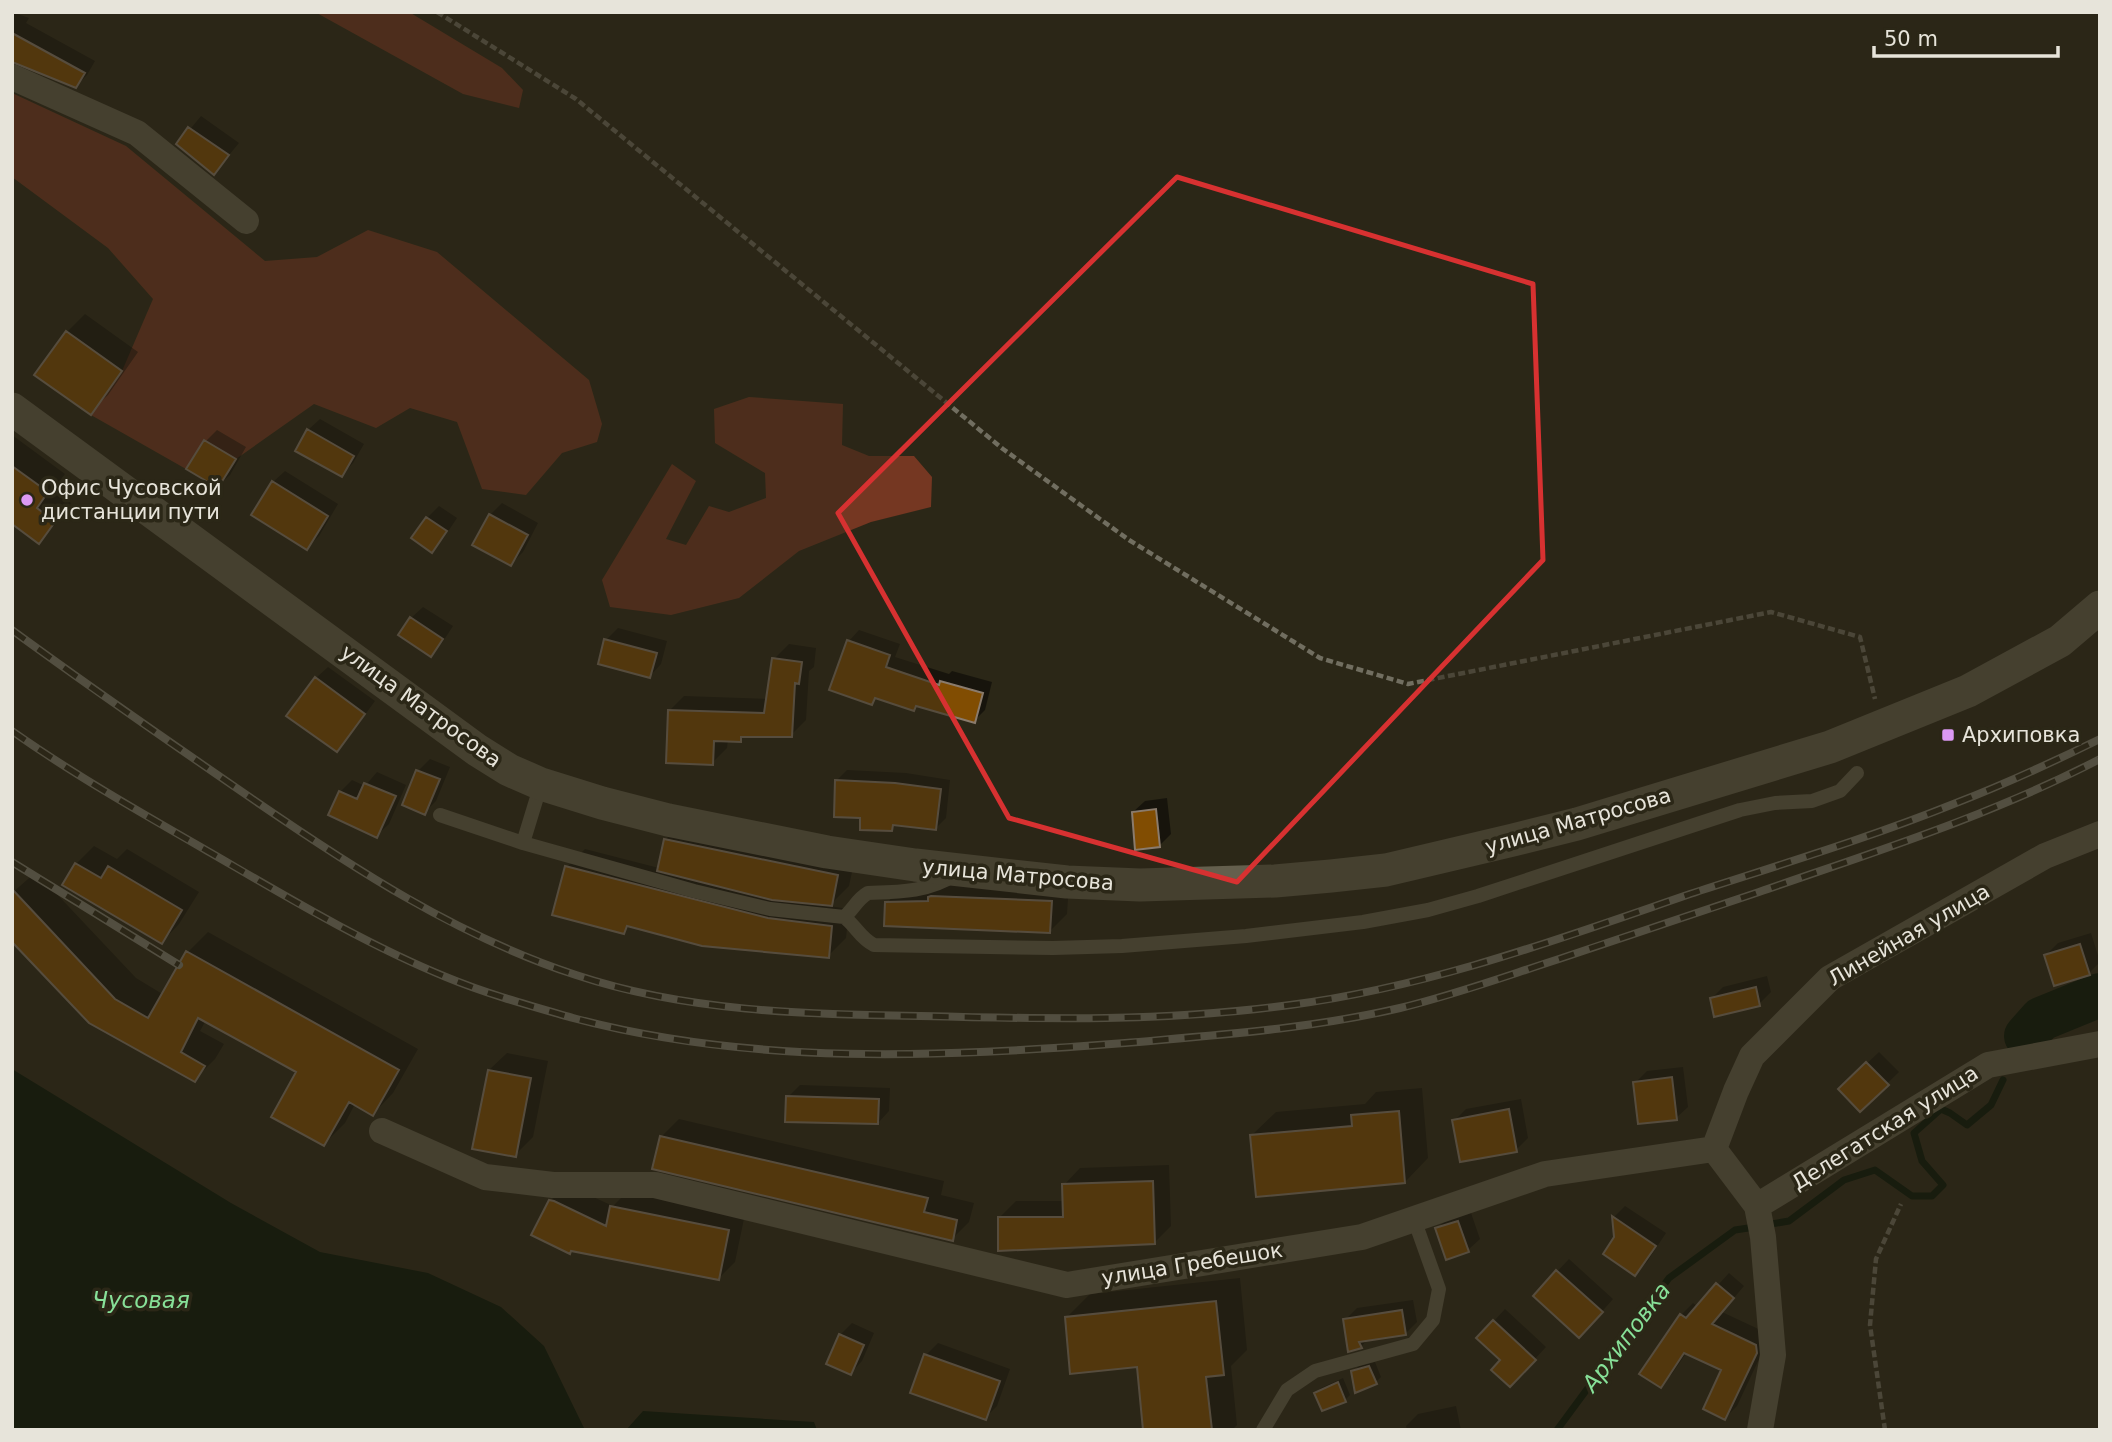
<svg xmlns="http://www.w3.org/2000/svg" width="2112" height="1442" viewBox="0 0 2112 1442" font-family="'DejaVu Sans',sans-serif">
<rect width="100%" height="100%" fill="#2b2717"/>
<path fill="#753722" d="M315 12H409L502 68 523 90 519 108 463 94Z
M12 93 126 146 265 261 317 257 368 230 437 252 589 380 602 424 597 442 562 453 526 495 482 489 457 422 410 408 376 428 314 404 236 459 204 440 186 469 91 415 122 371 153 299 108 248 12 177Z
M749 397 843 404 842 445 869 456H914L932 477 931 507 871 522 799 551 739 598 671 615 610 607 602 580 672 464 696 481 666 539 686 545 709 506 729 512 766 498 765 473 715 443 714 409Z
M2100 980V1013L2065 1029 2057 1003Z"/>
<path fill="#011104" d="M12 1069 231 1203 320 1252 428 1273 501 1307 544 1346 585 1430H12Z
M643 1411 814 1422 817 1430H626Z"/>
<path fill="#0007" d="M12 12 29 18 26 23 95 61 87 75 76 86 12 57Z
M201 116 239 143 214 173 178 144Z
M85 314 138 352 108 395 90 412 67 332Z
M320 419 364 444 353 463 342 475 308 430Z
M217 430 246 447 230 475 218 486 206 441Z
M12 435 65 474 53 490 71 503 56 524 38 541 12 522Z
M285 471 338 504 319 536 307 548 273 482Z
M502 503 538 523 523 552 511 564 490 515Z
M439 506 457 518 443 539 432 550 427 518Z
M423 607 453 626 442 643 430 655 411 618Z
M618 628 667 641 661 664 650 676 606 640Z
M859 630 900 644 895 657 949 674 952 671 992 682 985 710 974 721 918 705 914 709 878 697 872 703 849 641Z
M789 644 816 648 814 667 809 671 806 720 791 735H745L740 740H728L727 748 712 763 669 711 684 696 768 699 774 659Z
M328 667 375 701 348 738 336 750 316 678Z
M430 759 450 767 436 801 424 813 404 804 418 771Z
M847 770 906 773 950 780 946 818 936 828 898 823 892 829 862 816 837 780Z
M377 772 406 785 389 824 377 835 340 792 352 780 365 786Z
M1167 798 1171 834 1159 846 1133 812 1145 801Z
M683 822 855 858 849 886 829 906 849 909 846 938 828 956 630 925 623 932 567 867 585 849 659 868 665 840Z
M94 846 117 859 127 849 199 892 179 924 162 942 64 884 76 864Z
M36 872 136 978 164 995 188 952 208 932 418 1049 393 1093 373 1114 355 1104 345 1123 324 1144 298 1072 206 1020 200 1031 224 1044 215 1059 194 1080 90 1022 12 893Z
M1069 884 1067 914 1049 932 887 903 904 885Z
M2091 933 2100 962 2089 973 2046 955 2058 943Z
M1767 976 1771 992 1759 1004 1711 999 1723 987Z
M1879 1052 1899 1072 1860 1110 1840 1089Z
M507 1053 548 1061 533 1137 515 1155 489 1070Z
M1683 1067 1688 1107 1676 1118 1635 1083 1647 1071Z
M800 1085 890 1088 889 1111 878 1123 788 1097Z
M1422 1088 1428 1158 1405 1182 1252 1135 1276 1112 1365 1104 1376 1092Z
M1521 1099 1528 1138 1516 1150 1454 1121 1466 1109Z
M679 1119 944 1181 941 1195 974 1203 969 1222 952 1239 661 1137Z
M1169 1165 1171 1226 1155 1242 1000 1217 1016 1201H1064V1185L1080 1168Z
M567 1185 613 1206 628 1191 745 1214 735 1262 719 1278 572 1249 550 1201Z
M1625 1206 1666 1233 1647 1262 1635 1274 1616 1237 1614 1217Z
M1470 1210 1480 1239 1468 1250 1437 1229 1449 1217Z
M1569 1259 1613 1299 1591 1324 1535 1295Z
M1729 1273 1744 1286 1722 1312 1767 1333 1768 1340 1737 1406 1725 1418 1723 1369 1687 1352 1672 1374 1660 1386 1681 1315 1693 1303 1698 1307Z
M1240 1278 1247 1350 1231 1366 1237 1425 1232 1430H1145L1138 1365 1066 1318 1090 1294Z
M1413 1300 1417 1322 1405 1334 1368 1339 1361 1347 1345 1320 1357 1308Z
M1505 1309 1546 1347 1522 1373 1502 1360 1494 1321Z
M852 1323 874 1333 862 1361 851 1373 840 1335Z
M938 1343 1010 1369 997 1406 985 1418 913 1392 926 1355Z
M1375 1362 1381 1377 1376 1382 1353 1372 1359 1366Z
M1343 1378 1350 1395 1345 1400 1316 1393 1321 1388Z
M1456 1406 1461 1430H1407L1406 1426 1418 1414Z"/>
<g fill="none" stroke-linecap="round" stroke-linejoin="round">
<path stroke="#011104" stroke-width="7" d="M1766 1225 1789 1221 1844 1180 1875 1170 1912 1196H1932L1943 1185 1922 1161 1914 1133 1941 1109 1950 1113 1967 1125 1991 1105 2003 1080
M1557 1430 1669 1278 1735 1230 1755 1227"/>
<path stroke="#011104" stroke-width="44" d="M2026 1036 2041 1019 2100 995"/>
</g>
<path fill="#814d02" stroke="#8a7b6c" stroke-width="2" d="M12 33 85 73 76 88 12 62Z
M188 127 229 155 214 175 176 144Z
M66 331 122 371 91 415 34 375Z
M307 429 354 456 342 477 295 451Z
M204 440 236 459 218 488 186 469Z
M12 466 48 492 37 508 55 522 39 544 12 524Z
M272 481 328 516 307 550 251 515Z
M489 514 528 535 511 566 472 545Z
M426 517 447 531 432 553 411 538Z
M410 617 443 639 431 657 398 635Z
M604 639 657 653 650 678 598 664Z
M847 640 890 655 886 667 939 685 940 681 983 693 975 723 916 706 914 711 875 698 872 705 829 690Z
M772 658 802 662 799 684 795 683 792 737H741V742L714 741 713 765 666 763 668 710 764 713Z
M315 677 365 714 337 752 286 716Z
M416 770 440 779 425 815 402 805Z
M835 780 895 783 941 789 936 830 893 825 892 831 860 830V818L834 817Z
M364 783 396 796 377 838 328 815 339 791 357 799Z
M1156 809 1160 847 1135 850 1132 812Z
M664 839 838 875 832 906 772 900 657 871Z
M75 863 101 878 108 866 182 910 162 944 62 885Z
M565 866 768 918 832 926 829 958 702 946 627 926 624 934 552 915Z
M12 889 115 999 148 1018 186 951 399 1070 373 1116 349 1102 324 1146 271 1117 296 1072 198 1018 181 1052 205 1066 195 1082 89 1023 12 942Z
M931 896 1052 901 1050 933 884 926 885 902 928 901V897Z
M2080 944 2090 975 2054 986 2044 955Z
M1756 987 1760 1006 1714 1017 1710 998Z
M1866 1062 1889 1085 1860 1112 1838 1089Z
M488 1070 531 1078 516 1157 472 1149Z
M1672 1077 1677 1120 1638 1124 1633 1082Z
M786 1096 879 1099 878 1124 785 1122Z
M1509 1109 1517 1152 1460 1162 1452 1120Z
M1399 1111 1405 1183 1256 1197 1250 1135 1352 1126 1351 1115Z
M660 1136 928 1198 924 1212 957 1220 953 1241 652 1169Z
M1153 1181 1155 1244 998 1251V1217H1063L1062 1184Z
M549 1200 554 1201 606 1226 610 1206 729 1230 719 1280 571 1251 570 1254 531 1235Z
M1612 1216 1656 1246 1635 1276 1603 1254 1614 1237Z
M1458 1221 1469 1252 1446 1260 1435 1228Z
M1556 1270 1603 1312 1579 1338 1533 1296Z
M1716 1283 1734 1298 1712 1324 1756 1345 1757 1353 1725 1420 1703 1409 1721 1370 1684 1353 1661 1388 1639 1374 1680 1314 1686 1318Z
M1216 1301 1224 1375 1206 1377 1212 1430H1143L1137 1367 1070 1374 1065 1317Z
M1402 1310 1406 1335 1359 1342 1362 1348 1348 1352 1343 1319Z
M1493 1320 1536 1360 1510 1387 1491 1370 1500 1360 1476 1338Z
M839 1334 864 1345 851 1375 826 1364Z
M924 1354 1000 1381 986 1420 910 1393Z
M1369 1366 1377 1384 1355 1393 1351 1371Z
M1338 1382 1346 1402 1322 1411 1314 1393Z"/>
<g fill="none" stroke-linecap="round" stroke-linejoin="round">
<path stroke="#716e60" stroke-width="4.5" stroke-dasharray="7 3.5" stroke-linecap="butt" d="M437 12 576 99 1003 449 1129 540 1320 658 1408 684 1771 612 1860 637 1875 699
M1885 1430 1870 1325 1876 1259 1901 1204"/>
<path stroke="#645f4d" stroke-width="14" d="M541 784 523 843 694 891 770 909 844 917C856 926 860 938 874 945L1053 948 1122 946 1246 936 1363 922 1428 910 1478 896 1740 810 1775 803 1812 801 1840 791 1857 773
M440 815 523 843
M844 917C853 910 857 899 868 893 898 892 929 892 954 875
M1263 1430 1287 1390 1315 1371 1413 1344 1433 1320 1439 1289 1414 1219"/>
<path stroke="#645f4d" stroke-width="26" d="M12 77 137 133 246 221
M382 1131 485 1177 553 1185H655L1067 1285 1362 1237 1545 1174 1714 1149
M1714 1149 1736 1091 1752 1056 1830 978 2045 856 2100 834
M1714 1149 1757 1206 1763 1237 1773 1355 1760 1430
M1757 1206 1988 1065 2100 1044"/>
<path stroke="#645f4d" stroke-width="33" d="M12 409 477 750 509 770 541 784 602 803 668 820 827 852 915 865 1067 882 1140 885 1275 881 1331 876 1386 870 1513 840 1577 824 1830 747 1968 691 2060 641 2100 607"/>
<defs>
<path id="rail" d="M12 630C91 688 171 743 251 798 353 868 457 936 576 975 687 1012 804 1014 920 1016 1044 1019 1167 1022 1290 1005 1429 987 1559 939 1690 894 1779 865 1869 838 1956 803 2005 784 2053 762 2100 739
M12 731C76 776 143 814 211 853 287 897 365 944 446 977 487 994 531 1006 573 1018 753 1066 941 1057 1125 1043 1217 1035 1310 1029 1400 1008 1454 995 1506 976 1559 959 1626 936 1692 915 1759 892 1874 852 1992 815 2100 759
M12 862 179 965"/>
</defs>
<use href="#rail" stroke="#827f72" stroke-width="8"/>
<use href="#rail" stroke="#2b2717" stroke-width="5" stroke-dasharray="16" stroke-linecap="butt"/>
</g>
<path d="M0 0H2112V1442H0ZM1177 177 1533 284 1543 560 1237 882 1009 818 838 513Z" fill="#2b2717" fill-opacity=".55" fill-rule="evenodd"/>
<path fill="none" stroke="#d73131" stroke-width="5" stroke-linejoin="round" d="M1177 177 1533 284 1543 560 1237 882 1009 818 838 513Z"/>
<g fill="#dc99f4" stroke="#2b2717" stroke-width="2.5">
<circle cx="27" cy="500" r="7"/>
<rect x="1941" y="728" width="14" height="14" rx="3.5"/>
</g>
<g text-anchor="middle" stroke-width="7" stroke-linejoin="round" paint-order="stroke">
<g font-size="21" fill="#e7e4da" stroke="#2b2717" text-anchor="start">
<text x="41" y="495">Офис Чусовской<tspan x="41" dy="24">дистанции пути</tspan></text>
<text x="1962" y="742">Архиповка</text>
</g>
<g font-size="21" fill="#e7e4da" stroke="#2b2717">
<text transform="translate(421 706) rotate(36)" y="7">улица Матросова</text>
<text transform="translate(1578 821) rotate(-16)" y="7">улица Матросова</text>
<text transform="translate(1018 875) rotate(5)" y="7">улица Матросова</text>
<text transform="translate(1909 935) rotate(-30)" y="7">Линейная улица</text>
<text transform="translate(1885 1128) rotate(-32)" y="7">Делегатская улица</text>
<text transform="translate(1192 1264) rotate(-9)" y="7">улица Гребешок</text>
</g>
<g font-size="23" font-style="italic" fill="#87e098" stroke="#2b2717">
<text x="141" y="1308">Чусовая</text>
<text transform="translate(1626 1337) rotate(-53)" y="8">Архиповка</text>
</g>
</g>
<rect width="2112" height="1442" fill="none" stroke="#e7e4da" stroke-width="28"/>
<path d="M1874 46v10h184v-10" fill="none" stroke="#e7e4da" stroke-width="3.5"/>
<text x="1884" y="46" font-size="21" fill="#e7e4da" stroke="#2b2717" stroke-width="5" paint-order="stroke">50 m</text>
</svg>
